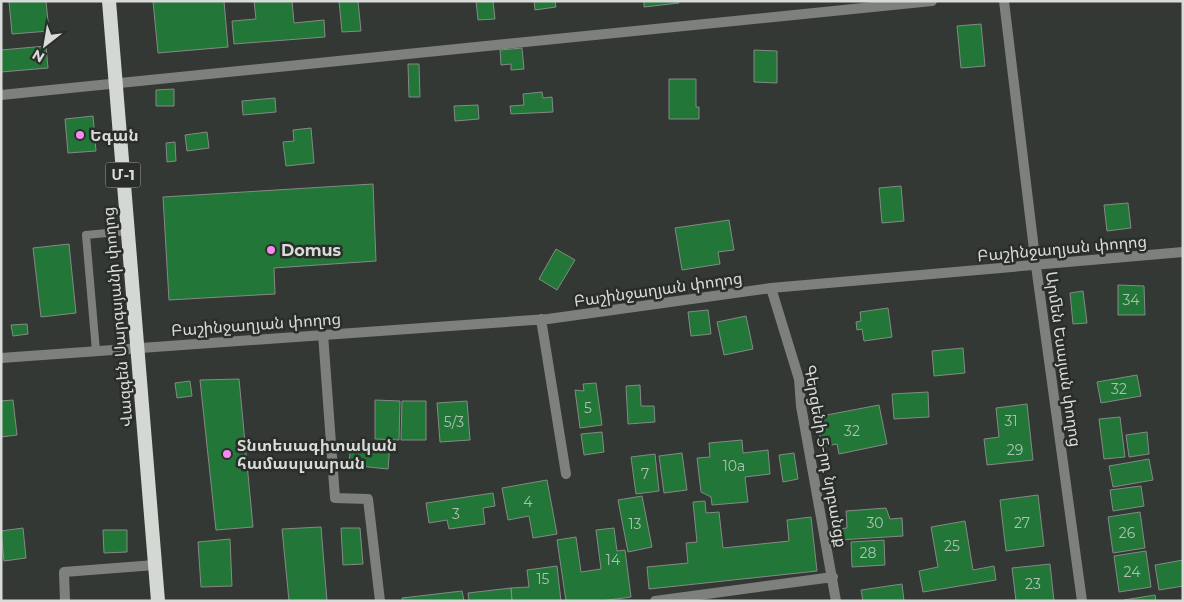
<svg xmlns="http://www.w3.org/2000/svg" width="1184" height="602" viewBox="0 0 1184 602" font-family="Montserrat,'Noto Sans Armenian',sans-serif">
<rect width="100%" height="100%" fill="#343834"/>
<path fill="#227738" stroke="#858985" d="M9 1H46L49 31 12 34Z
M153 1H224L228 47 158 53Z
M254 1H292L294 23 324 20 325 37 234 44 232 21 256 19Z
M339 1H358L361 31 342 32Z
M476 1H493L495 19 478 20Z
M534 1H555L556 7 535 10Z
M644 1H678L679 3 644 7Z
M981 24 985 66 961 68 957 26Z
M46 46 48 68 1 72V50Z
M522 48 524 69 511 70V64L501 65 500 50Z
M754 50 777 51V83L754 82Z
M408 64H419L420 97H409Z
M669 79H696V107H699V119H669Z
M174 89V106H156V90Z
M542 92 543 98 552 97 553 112 511 114 510 106 524 105 523 94Z
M275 98 276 112 243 115 242 101Z
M478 105 479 119 455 121 454 106Z
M93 116 96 151 68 153 65 119Z
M311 128 314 163 286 166 283 142 294 141 293 130Z
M207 132 209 148 187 151 185 135Z
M175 142 176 161 167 162 166 143Z
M373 184 376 261 274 268 275 294 169 300 163 197Z
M901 186 904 221 882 223 879 188Z
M1128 203 1131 228 1107 231 1104 205Z
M729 220 734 250 718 252 720 264 682 270 675 228Z
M69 244 76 313 41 317 33 248Z
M556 249 575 260 557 290 539 279Z
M1118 285 1144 286 1145 315H1118Z
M1083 291 1087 323 1073 324 1070 293Z
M888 308 892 337 864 341 862 329 857 330 856 322 861 321 860 312Z
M708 310 711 334 691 336 688 312Z
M746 316 753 349 724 355 717 322Z
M27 324 28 334 13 336 11 325Z
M963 348 965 373 934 376 932 351Z
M1137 375 1141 396 1101 403 1097 382Z
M239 379 253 527 216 530 200 380Z
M190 381 192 396 177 398 175 383Z
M596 383 602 425 580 428 575 390 584 391 583 384Z
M640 385 641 406H654L655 422 628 424 626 386Z
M928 392 929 417 894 419 892 394Z
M13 400 17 435 1 437V401Z
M375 400 400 401 399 440 375 439Z
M402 401H426V440H401Z
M467 401 470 440 440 442 437 403Z
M1027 404 1033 460 987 465 984 439 999 437 996 408Z
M879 405 887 444 839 454 837 444 822 447 816 417Z
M1120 417 1125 457 1104 459 1099 419Z
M602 432 604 452 584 455 581 434Z
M1147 432 1149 454 1129 457 1126 435Z
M742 440 743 453 768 450 770 474 745 477 748 502 712 505 711 497 701 492 697 458 710 457 709 443Z
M351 441 390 445 388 469 349 465Z
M682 453 687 490 664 493 659 456Z
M794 453 798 479 783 482 779 455Z
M655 454 659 491 636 494 631 457Z
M1149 459 1153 480 1113 487 1109 466Z
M547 480 557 534 533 538 529 516 508 520 502 488Z
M1141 486 1144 506 1113 511 1110 490Z
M493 493 495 506 483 508 485 524 449 529 447 520 429 523 426 503Z
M1038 495 1044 546 1006 551 1000 500Z
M642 496 652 547 628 552 618 500Z
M705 501 706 513 719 512 723 548 789 541 787 520 811 517 817 571 649 589 647 567 688 563 686 543 697 542 693 502Z
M886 508 890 519 902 518 903 536 839 540 838 529 847 528 846 511Z
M1140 512 1145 548 1113 553 1108 517Z
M965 521 973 570 994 566 996 580 923 592 919 571 938 567 931 527Z
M321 527 327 601H289L282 529Z
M23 528 26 558 4 561 1 531Z
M341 528H360L363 564 343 565Z
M614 528 617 551 625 550 631 597 601 601H566L557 540 576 537 581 572 601 569 596 530Z
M103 530H127V552L104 553Z
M230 539 232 586 201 587 198 542Z
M884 540 885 565 852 567 851 542Z
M1146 551 1151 587 1119 592 1114 556Z
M1183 560V586L1159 590 1155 565Z
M1050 564 1054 601H1016L1012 568Z
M557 566 561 601H512L511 588 529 587 527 570Z
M902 584 904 601H863L861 590Z
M511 588 512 601H469L468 593Z
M462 591 464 601H403L402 598Z
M1155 595 1156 601H1124V600Z"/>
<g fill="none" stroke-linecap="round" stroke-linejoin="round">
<path stroke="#7e807e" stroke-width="8" d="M96 351 86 235 128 231"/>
<path stroke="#7e807e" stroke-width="10" d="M1004 1 1036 266 1082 601
M1 95 932 1
M771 288 799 379 801 406 836 601
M541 319 566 474
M323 334 335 498 368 499 380 601
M1 358 548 319 771 288 1183 252
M65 601 64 572 155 565
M655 601 833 577"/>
<path stroke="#d3d8d3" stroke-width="14" d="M109 1 158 601"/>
</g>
<g fill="#f489f0" stroke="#2a2e2a" stroke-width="2">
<circle cx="80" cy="135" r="5"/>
<circle cx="271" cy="250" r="5"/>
<circle cx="227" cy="454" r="5"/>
</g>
<g text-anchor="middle" stroke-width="5" stroke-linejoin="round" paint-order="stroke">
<g font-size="14" fill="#abc2b1">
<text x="1131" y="305">34</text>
<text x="1119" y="394">32</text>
<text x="588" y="413">5</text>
<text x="1011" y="426">31</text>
<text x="454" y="427">5/3</text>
<text x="852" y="436">32</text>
<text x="1015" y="455">29</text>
<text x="734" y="471">10a</text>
<text x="645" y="479">7</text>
<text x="528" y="507">4</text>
<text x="456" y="519">3</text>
<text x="875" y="528">30</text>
<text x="1022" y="528">27</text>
<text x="635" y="529">13</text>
<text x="1127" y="538">26</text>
<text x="952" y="551">25</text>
<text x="868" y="558">28</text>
<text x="613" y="565">14</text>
<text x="1132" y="577">24</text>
<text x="543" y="584">15</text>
<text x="1033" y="589">23</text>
</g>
<rect fill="#2a2e2a" stroke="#a4a7a4" stroke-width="1" x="105.5" y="162.5" width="35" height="25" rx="4"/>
<g font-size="15" font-weight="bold" fill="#d9dbd9">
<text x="123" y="180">Մ-1</text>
</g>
<g font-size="16" font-weight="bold" fill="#d9dbd9" stroke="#2a2e2a" text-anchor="start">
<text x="90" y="141">Եգան</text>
<text x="281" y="256">Domus</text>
<text x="237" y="451">Տնտեսագիտական<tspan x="237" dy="18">համասլսարան</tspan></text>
</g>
<g font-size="16" fill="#d9dbd9" stroke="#2a2e2a">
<text transform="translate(1062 248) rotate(-5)" y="6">Բաշինջաղյան փողոց</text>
<text transform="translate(658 289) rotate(-8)" y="6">Բաշինջաղյան փողոց</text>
<text transform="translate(117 317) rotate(-95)" y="6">Վազգեն Սարգսյանի փողոց</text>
<text transform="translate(256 324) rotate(-4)" y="6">Բաշինջաղյան փողոց</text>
<text transform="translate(1064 359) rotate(82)" y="6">Արմեն Եսայան փողոց</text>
<text transform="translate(826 456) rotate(80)" y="6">Գերցենի 5-րդ նրբանցք</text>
</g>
</g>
<rect width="1184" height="602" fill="none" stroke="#d9dbd9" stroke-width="5"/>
<g transform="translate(45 45) rotate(211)" stroke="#2a2e2a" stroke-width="4" paint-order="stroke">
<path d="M0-4L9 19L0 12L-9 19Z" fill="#d9dbd9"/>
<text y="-8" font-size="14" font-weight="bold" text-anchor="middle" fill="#d9dbd9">N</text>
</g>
</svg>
